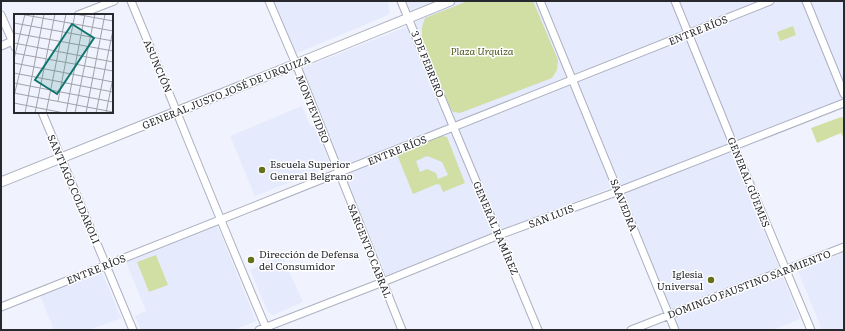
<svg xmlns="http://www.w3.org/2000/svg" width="845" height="331" viewBox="0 0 845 331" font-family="Literata,serif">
<rect width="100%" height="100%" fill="#f0f3fd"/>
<path fill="#e5eafd" d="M273 1H387L390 10 388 15 295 54Z
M406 1H844V107L732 153 800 319 772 330H671L612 187 387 278 320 114 303 68 416 23Z
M302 106 311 127 316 126 329 162 328 167 255 196 230 136Z
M217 225 256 321 234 330H141L135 316 146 311 126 262Z
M844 253V330H822L798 271Z
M282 256 303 302 273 315 268 312 250 270Z
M101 270 121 318 89 330H54L40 295Z"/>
<path fill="#d1dea4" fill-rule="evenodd" d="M468 1H533L558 60 557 70 552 78 460 113 453 112 449 105 422 38V27L425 18Z
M793 26 796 35 780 41 777 32Z
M841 117 844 118V139L841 133 817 143 811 128Z
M439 135 447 137 465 183 443 192 440 185 437 184 413 194 396 152ZM427 156 442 162 448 175 438 179 436 173 427 169 420 172 416 161Z
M156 255 168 285 149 292 137 262Z"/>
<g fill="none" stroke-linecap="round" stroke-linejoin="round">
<defs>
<path id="minor" d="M131 1C177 111 220 221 267 330
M269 1 296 64 402 330
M401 1 538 330
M540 1 675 330
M675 1 734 146 811 330
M806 1 844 94
M1 15 15 47
M78 15 114 1
M1 46 15 40
M42 112 133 330
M1 307 770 1
M259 330 383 282 499 235 619 191 844 103
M631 330 844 247"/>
<path id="tertiary" d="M1 182 296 64 450 1"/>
</defs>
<use href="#minor" stroke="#abb0c0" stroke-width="9"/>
<use href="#tertiary" stroke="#abb0c0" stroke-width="11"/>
<use href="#minor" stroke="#fff" stroke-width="7"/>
<use href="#tertiary" stroke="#fff" stroke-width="9"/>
</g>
<g fill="#64711c" stroke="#fff" stroke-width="1.5">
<circle cx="262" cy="170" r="4"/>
<circle cx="251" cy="260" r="4"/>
<circle cx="711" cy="280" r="4"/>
</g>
<g text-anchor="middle" stroke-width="3" stroke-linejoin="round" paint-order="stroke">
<g font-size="10" fill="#27292f" stroke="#fff">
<text transform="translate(698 30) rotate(-22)" y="4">ENTRE RÍOS</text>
<text transform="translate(428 64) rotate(68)" y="4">3 DE FEBRERO</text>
<text transform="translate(158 66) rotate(67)" y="4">ASUNCIÓN</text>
<text transform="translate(226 92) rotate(-22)" y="4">GENERAL JUSTO JOSÉ DE URQUIZA</text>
<text transform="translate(313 109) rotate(68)" y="4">MONTEVIDEO</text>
<text transform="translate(397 150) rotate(-22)" y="4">ENTRE RÍOS</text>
<text transform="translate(749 182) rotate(68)" y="4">GENERAL GÜEMES</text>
<text transform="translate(74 189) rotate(67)" y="4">SANTIAGO COLDAROLI</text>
<text transform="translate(624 205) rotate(68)" y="4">SAAVEDRA</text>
<text transform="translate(551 216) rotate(-21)" y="4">SAN LUIS</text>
<text transform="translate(496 228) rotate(67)" y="4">GENERAL RAMÍREZ</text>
<text transform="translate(370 251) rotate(68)" y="4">SARGENTO CABRAL</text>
<text transform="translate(96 269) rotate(-22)" y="4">ENTRE RÍOS</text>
<text transform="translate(749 284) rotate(-21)" y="4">DOMINGO FAUSTINO SARMIENTO</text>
</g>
<g font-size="10" font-style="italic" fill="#4f5920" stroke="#fff">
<text x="482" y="55">Plaza Urquiza</text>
</g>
<g font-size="10" fill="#27292f" stroke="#fff" text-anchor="start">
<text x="270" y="168">Escuela Superior<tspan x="270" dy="12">General Belgrano</tspan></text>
<text x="259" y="258">Dirección de Defensa<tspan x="259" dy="12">del Consumidor</tspan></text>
<text x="703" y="278" text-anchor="end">Iglesia<tspan x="703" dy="12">Universal</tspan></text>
</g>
</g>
<g transform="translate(14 14)">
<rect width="99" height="99" fill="#f0f3fd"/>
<path fill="none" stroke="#a0a2ab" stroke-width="1" d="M6 0 99 17M61 0 99 7M0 9 99 27M0 19 99 37M0 29 99 48M0 39 99 57M0 45 11 0M0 49 99 68M0 59 99 78M0 69 99 88M0 79 99 98M0 82 20 0M44 87 61 0M0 89 50 99M11 99 30 0M21 99 41 0M32 99 52 0M52 99 71 0M61 99 81 0M72 99 91 0M82 99 99 16M92 99 99 64"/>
<path fill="#0f766e" fill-opacity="0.15" stroke="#0f766e" stroke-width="2" d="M58 10 80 24 43 80 21 66Z"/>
<rect width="99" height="99" fill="none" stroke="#27292f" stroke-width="2"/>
</g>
<rect width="845" height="331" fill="none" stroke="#27292f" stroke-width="4"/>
</svg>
